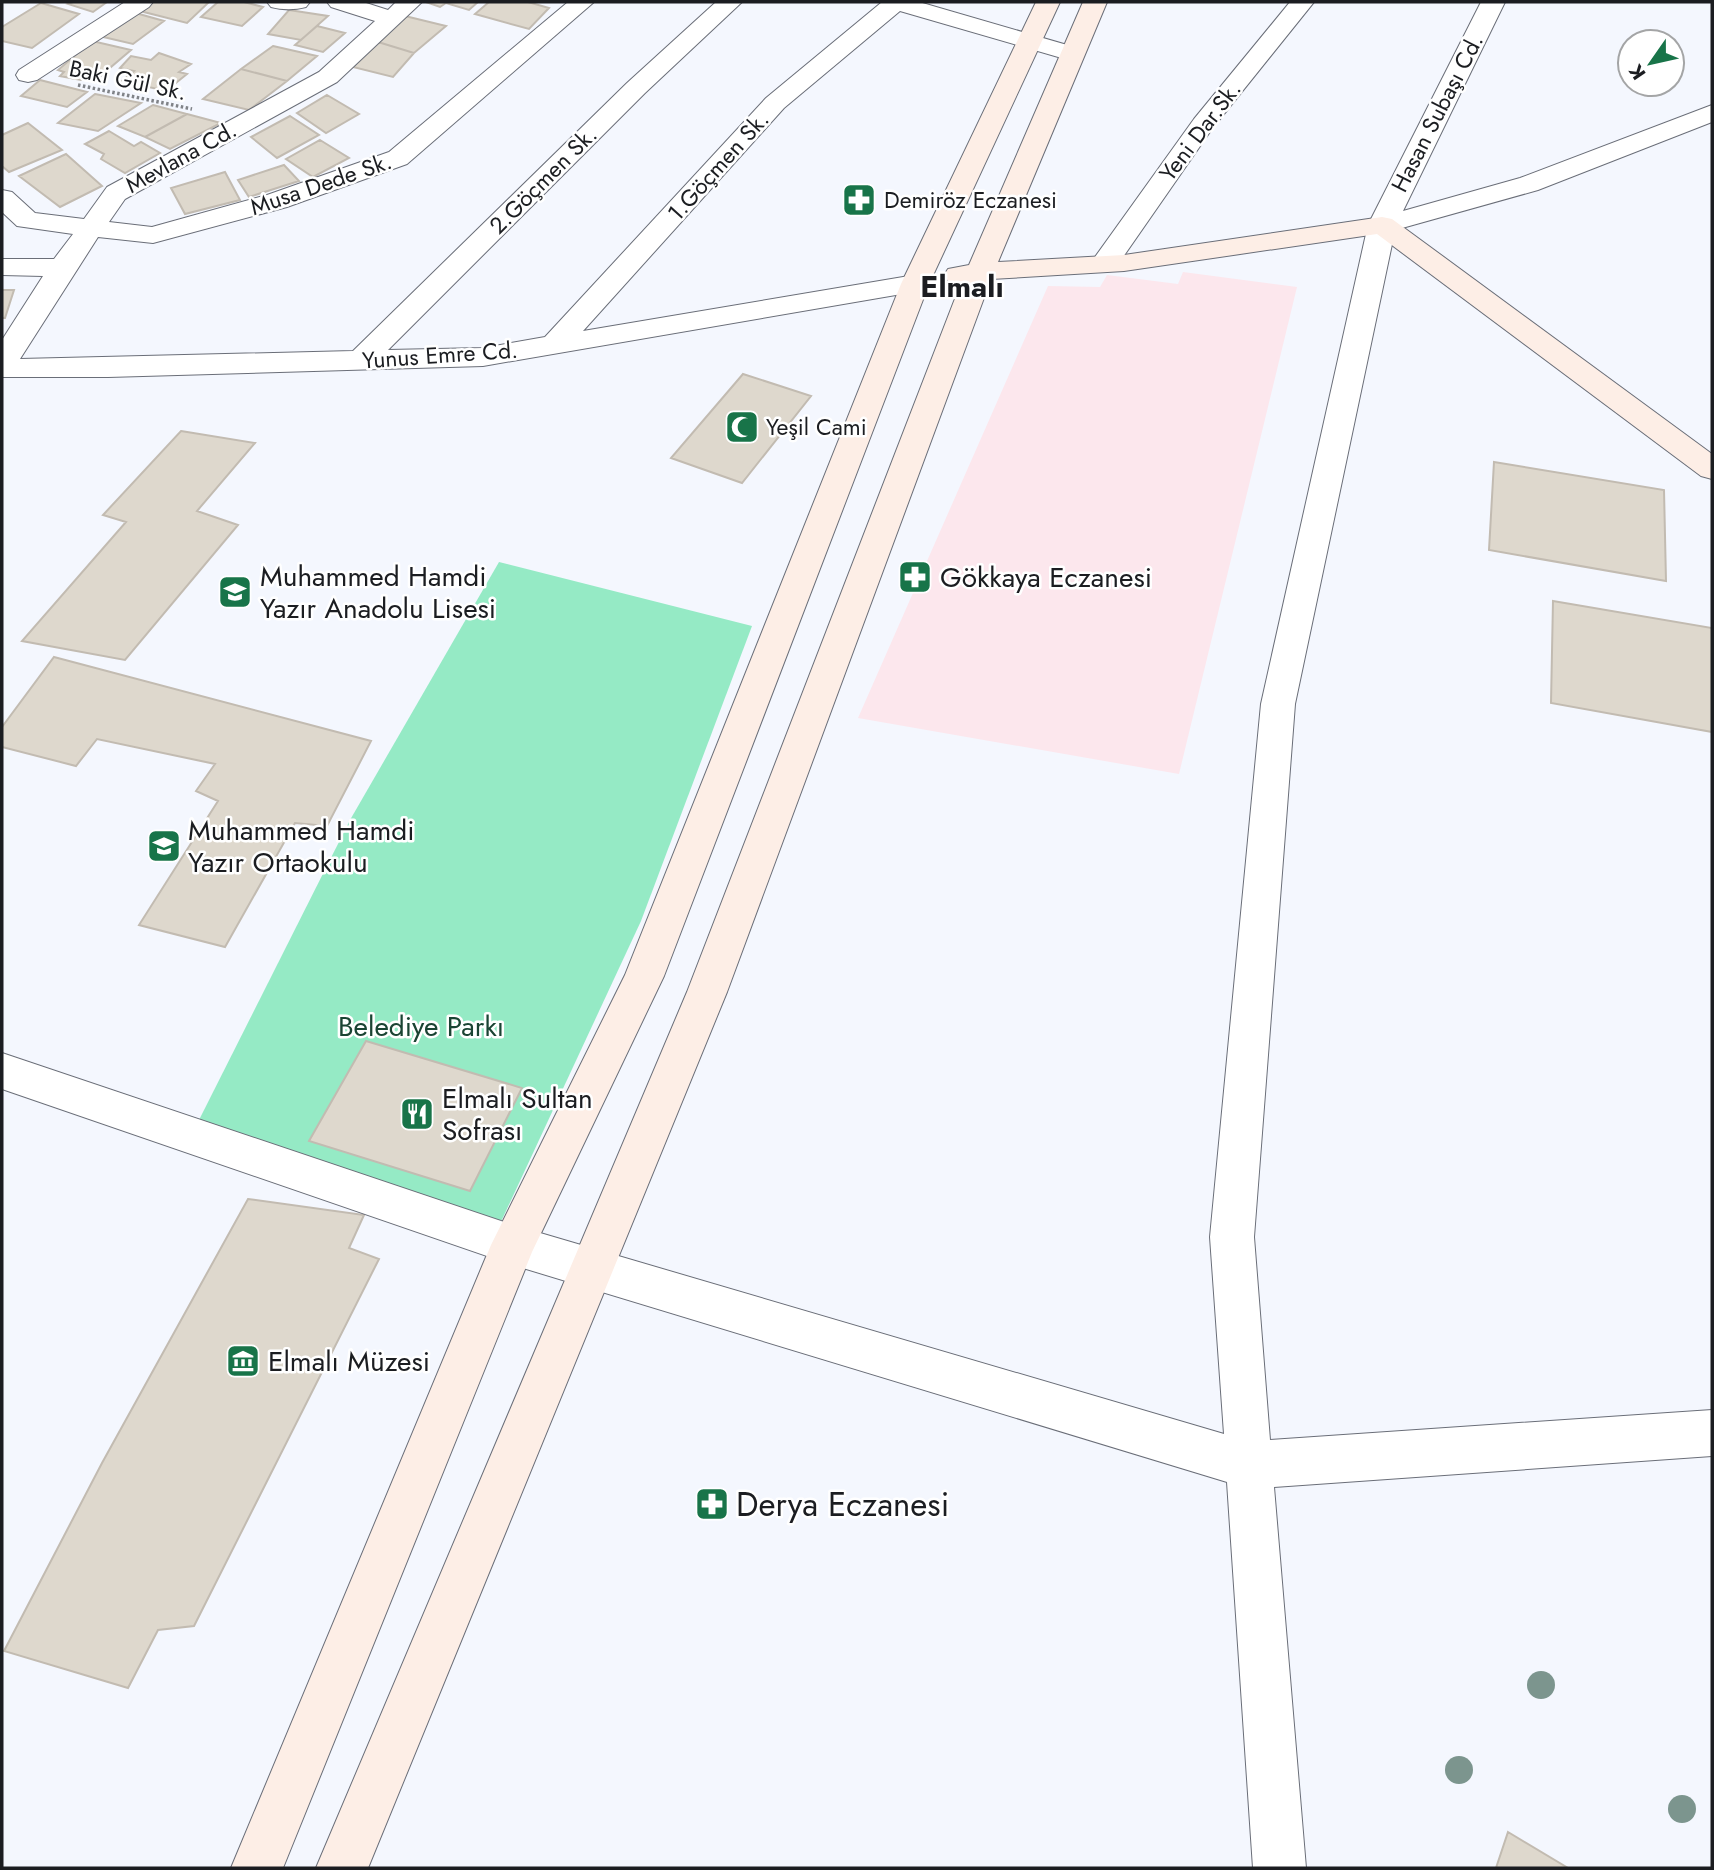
<svg xmlns="http://www.w3.org/2000/svg" width="1714" height="1870" viewBox="0 0 1714 1870" font-family="Jost,sans-serif">
<rect width="100%" height="100%" fill="#f4f7fe"/>
<path fill="#fce7ed" d="M1183 272 1297 287 1179 774 858 718 1048 286 1100 287 1107 275 1178 284Z"/>
<path fill="#95eac5" d="M499 562 752 626 641 921 499 1226 198 1122 350 820Z"/>
<path fill="#ded8cd" stroke="#c2bbb1" stroke-width="2" d="M73 2H107L93 12 68 4Z
M149 2H209L187 23 136 10Z
M218 2H244L263 7 242 26 201 17Z
M426 2H478L469 10 446 3 440 7Z
M489 2H528L549 8 529 29 475 14Z
M41 3 79 14 32 48 2 41V27Z
M289 10 328 16 301 40 268 34Z
M132 12 164 21 133 44 99 36Z
M405 16 446 26 414 53 378 42Z
M317 26 345 33 323 52 295 45Z
M92 41 131 50 98 78 89 75 81 80 60 76 64 72 58 70Z
M378 42 414 53 393 77 353 67Z
M273 46 317 56 287 81 241 69Z
M159 53 191 64 179 72 187 74 166 91 122 81 134 71 120 68 131 56 151 60Z
M241 69 287 81 249 110 203 99Z
M40 80 87 92 67 107 21 96Z
M95 94 141 103 98 131 58 123Z
M327 95 359 114 326 133 297 113Z
M153 105 187 114 145 137 118 126Z
M187 114 221 123 170 149 145 137Z
M290 116 319 135 277 158 251 137Z
M28 123 62 150 9 172 2 166V135Z
M109 131 134 146 141 142 160 153 125 173 101 159 104 154 85 144Z
M320 140 349 158 313 177 286 159Z
M66 154 102 186 60 207 19 176Z
M284 165 299 181 249 197 238 180Z
M225 172 240 200 185 214 171 188Z
M2 290H14L5 318H2Z
M743 374 811 396 742 483 671 458Z
M181 431 255 443 197 511 238 525 125 660 22 641 126 522 103 515Z
M1494 462 1664 490 1666 581 1489 550Z
M1553 601 1712 628V732L1551 703Z
M54 657 371 741 327 826 295 823 225 947 139 925 218 801 196 791 215 764 97 739 76 766 2 747V727Z
M366 1041 522 1088 470 1191 309 1141Z
M248 1199 364 1215 349 1248 379 1259 194 1626 158 1630 128 1688 4 1651 102 1463Z
M1508 1832 1568 1868H1496Z"/>
<g fill="none" stroke-linecap="round" stroke-linejoin="round">
<defs>
<path id="street" d="M125 2H153L149 7 37 80 28 82 19 80 16 75 19 70Z
M267 2H310L306 7C295 10 282 10 271 7Z
M327 2H363L388 10 396 2H422L337 82 125 199 109 222 152 227 267 195 389 152 568 2H594L407 164 287 207 153 243 98 237 20 359 353 351 627 83 716 2H742L645 93 388 350 483 348 545 337 766 98 882 2H919L1081 49 1084 54 1081 59 1072 61 900 11 784 108 583 331 915 275 925 278 929 284 925 290 483 366 108 377H2V340L43 276 2 275V259H54L73 234 17 226 2 212V190L12 192 35 213 84 219 107 187 319 72 375 21 331 7Z
M1290 2H1314L1212 129 1114 270 1104 272 1094 270 1090 264 1194 119Z
M1481 2H1505L1403 211 1520 178 1712 105V122L1538 190 1395 230 1295 704 1254 1237 1270 1440 1712 1410V1456L1274 1487 1306 1868H1253L1227 1482 513 1265 2 1089V1053L513 1225 1224 1434 1210 1237 1261 704 1368 225Z"/>
<path id="secondary" d="M1036 2H1060L929 284 664 976 532 1252 283 1868H231L491 1245 625 975 901 284Z
M1083 2H1107L998 262 1124 255 1382 217 1392 219 1712 454V479L1701 476 1377 234 1124 271 991 279 727 992 368 1868H316L687 992 961 283 948 281 944 275 948 269 969 265Z"/>
</defs>
<use href="#street" stroke="#6a6e78" stroke-width="2"/>
<use href="#secondary" stroke="#6a6e78" stroke-width="2"/>
<path stroke="#808388" stroke-width="3.5" stroke-dasharray="2.5 2.5" stroke-linecap="butt" d="M78 85 192 109"/>
<use href="#street" fill="#fff" fill-rule="evenodd"/>
<use href="#secondary" fill="#fdeee6" fill-rule="evenodd"/>
</g>
<g fill="#7c958e">
<circle cx="1541" cy="1685" r="14"/>
<circle cx="1459" cy="1770" r="14"/>
<circle cx="1682" cy="1809" r="14"/>
</g>
<defs>
<symbol id="pharmacy-square" viewBox="-11 -11 22 22"><rect x="-9" y="-9" width="18" height="18" rx="4" fill="#187449" stroke="#fff"/><path d="M-2-6h4v4h4v4h-4v4h-4v-4h-4v-4h4Z" fill="#fff"/></symbol>
<symbol id="mosque-square" viewBox="-11 -11 22 22"><rect x="-9" y="-9" width="18" height="18" rx="4" fill="#187449" stroke="#fff"/><path d="M3.5-4.9A6 6 0 1 0 3.5 4.9A5 5 0 1 1 3.5-4.9Z" fill="#fff"/></symbol>
<symbol id="school-square" viewBox="-11 -11 22 22"><rect x="-9" y="-9" width="18" height="18" rx="4" fill="#187449" stroke="#fff"/><path d="M0-5L7-2L0 1L-7-2ZM-4 1L0 2.5L4 1V4Q0 6-4 4Z" fill="#fff"/></symbol>
<symbol id="restaurant-square" viewBox="-11 -11 22 22"><rect x="-9" y="-9" width="18" height="18" rx="4" fill="#187449" stroke="#fff"/><path d="M-5-6h1v4h1v-4h1v4h1v-4h1v5L-1.5 .5V6h-2V.5L-5-1ZM5-6V6H3V1.5H1.5Q1.5-4 5-6Z" fill="#fff"/></symbol>
<symbol id="museum-square" viewBox="-11 -11 22 22"><rect x="-9" y="-9" width="18" height="18" rx="4" fill="#187449" stroke="#fff"/><path d="M0-6L6-3V-2H-6V-3ZM-5-1h2V3h-2ZM-1-1h2V3h-2ZM3-1h2V3H3ZM-6 4H6V6H-6Z" fill="#fff"/></symbol>
</defs>
<g fill-rule="evenodd">
<use href="#pharmacy-square" x="840" y="181" width="38" height="38"/>
<use href="#mosque-square" x="723" y="408" width="38" height="38"/>
<use href="#pharmacy-square" x="896" y="558" width="38" height="38"/>
<use href="#school-square" x="216" y="573" width="38" height="38"/>
<use href="#school-square" x="145" y="827" width="38" height="38"/>
<use href="#restaurant-square" x="398" y="1095" width="38" height="38"/>
<use href="#museum-square" x="224" y="1342" width="38" height="38"/>
<use href="#pharmacy-square" x="693" y="1485" width="38" height="38"/>
</g>
<g text-anchor="middle" stroke-width="5" stroke-linejoin="round" paint-order="stroke">
<g font-size="23" fill="#1b1d21" stroke="#fff">
<text transform="translate(128 80) rotate(12)" y="8">Baki Gül Sk.</text>
<text transform="translate(1437 113) rotate(-63)" y="8">Hasan Subaşı Cd.</text>
<text transform="translate(1200 131) rotate(-53)" y="8">Yeni Dar.Sk.</text>
<text transform="translate(181 157) rotate(-29)" y="8">Mevlana Cd.</text>
<text transform="translate(718 166) rotate(-48)" y="8">1.Göçmen Sk.</text>
<text transform="translate(543 180) rotate(-45)" y="8">2.Göçmen Sk.</text>
<text transform="translate(321 184) rotate(-19)" y="8">Musa Dede Sk.</text>
<text transform="translate(440 355) rotate(-4)" y="8">Yunus Emre Cd.</text>
</g>
<g font-size="23" fill="#1b1d21" stroke="#fff" text-anchor="start">
<text x="884" y="208">Demiröz Eczanesi</text>
<text x="766" y="435">Yeşil Cami</text>
</g>
<g font-size="28" fill="#1b1d21" stroke="#fff" text-anchor="start">
<text x="260" y="586">Muhammed Hamdi<tspan x="260" dy="32">Yazır Anadolu Lisesi</tspan></text>
<text x="940" y="587">Gökkaya Eczanesi</text>
<text x="188" y="840">Muhammed Hamdi<tspan x="188" dy="32">Yazır Ortaokulu</tspan></text>
<text x="442" y="1108">Elmalı Sultan<tspan x="442" dy="32">Sofrası</tspan></text>
<text x="268" y="1371">Elmalı Müzesi</text>
</g>
<g font-size="28" fill="#1a4433" stroke="#fff">
<text x="421" y="1036">Belediye Parkı</text>
</g>
<g font-size="30" font-weight="bold" fill="#1b1d21" stroke="#fff">
<text x="962" y="297">Elmalı</text>
</g>
<g font-size="33" fill="#1b1d21" stroke="#fff" text-anchor="start">
<text x="736" y="1516">Derya Eczanesi</text>
</g>
</g>
<rect width="1714" height="1870" fill="none" stroke="#1b1d21" stroke-width="7"/>
<g transform="translate(1651 63) rotate(236)"><circle r="33" fill="#ffffff" stroke="#a4a5a6" stroke-width="2"/>
<path d="M0-5L12 26L0 18L-12 26Z" fill="#187449"/>
<text y="-10" font-size="19" font-weight="bold" text-anchor="middle" fill="#1b1d21">K</text>
</g>
</svg>
